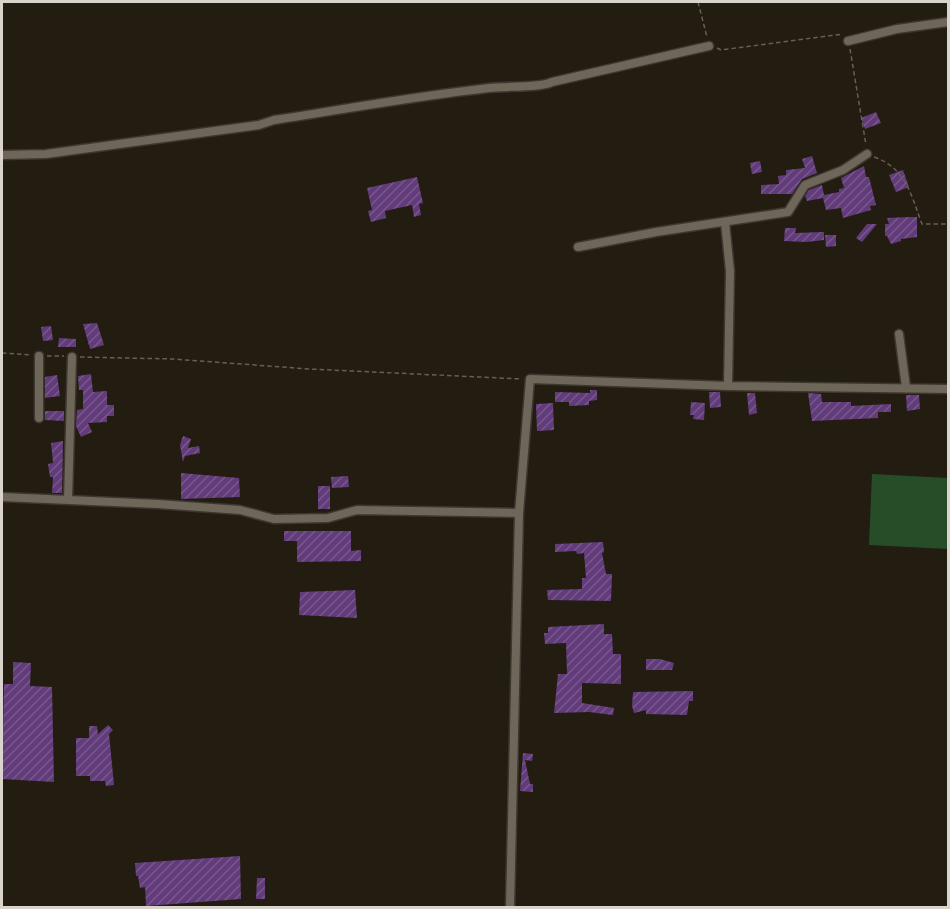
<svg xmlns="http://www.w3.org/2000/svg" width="950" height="909" viewBox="0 0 950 909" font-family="'IBM Plex Serif',serif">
<defs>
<pattern id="building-hatch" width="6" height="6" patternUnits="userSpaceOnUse" patternTransform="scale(1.5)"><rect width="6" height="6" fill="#623c7a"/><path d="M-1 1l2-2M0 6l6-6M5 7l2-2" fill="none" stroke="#78578c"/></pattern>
</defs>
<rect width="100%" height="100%" fill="#231c11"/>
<path fill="#264d27" d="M872 474 948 478V549L869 545Z"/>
<path fill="url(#building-hatch)" d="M876 112 881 123 865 129 861 118Z
M812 156 817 173 802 179 792 194H761V185L779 184 778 176 786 175V170L805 168 802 159Z
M760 161 762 172 752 174 750 163Z
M864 166 866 177H869L876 205 870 206 871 210 843 218 841 208 826 210 823 198 807 201 805 196 809 190 822 185 824 195 839 192V189L844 188 841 178Z
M903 170 909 187 896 192 889 175Z
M417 177 423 203 419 204 421 215 414 217 412 205 385 211 386 218 371 222 368 211 372 210 367 188Z
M909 217H917V237L901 239V241L891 244 887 236H885V224H889L887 218Z
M867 224H877L862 242 856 238Z
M785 228H796L795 233 824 232V240L806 242 784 241Z
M825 235H836V246L826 247Z
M97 323 104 345 90 349 83 324Z
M51 326 53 340 43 341 41 327Z
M59 338 76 339V347H58Z
M91 374 93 392 107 391V405H114V416H107V422L88 423 92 432 81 437 76 426 77 410 83 409V390H79L78 376Z
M57 375 60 396 45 398V377Z
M590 390H597V400L589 401V405L569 406V402H555V392L590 393Z
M709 392H720L721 407 710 408Z
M747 393H755L757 413 749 415Z
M808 393 821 394 822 402H851V406L891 404V412H878V418L812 421Z
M906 395H919L920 409 907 411Z
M691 402 705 403 704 420 693 419 694 415H690Z
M553 403 554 430 537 431 536 404Z
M45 411H64V421L45 420Z
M183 436 191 439 188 448 199 446 200 453 185 456 183 462 180 445Z
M63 441 62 493H52L53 477H50L48 464 53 463 51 443Z
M181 473 239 478 240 497 181 499Z
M348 476 349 487 332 488 331 477Z
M318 486H330V509H318Z
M284 531H351V551L361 550V561L297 562V541H284Z
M603 542 604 552 602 553 606 574H612L611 601 548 600 547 590 582 589V578H586L584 553 577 554 576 551 555 552V544Z
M355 590 357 618 299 615 300 592Z
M604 624V634H612L613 654H621V684L582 683V703L614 708 613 715 589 712 554 713 558 674H567L566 643 545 644 544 633H548V627Z
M646 659H660L674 663 672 670H646Z
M13 662 31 663 30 686 52 687 54 782 2 779 4 684H13Z
M693 691V701H689L687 715 646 714V710L634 713 632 706 633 692Z
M108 725 113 730 109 734 114 785 106 786 105 781H90V776H76V738H89V726H97L98 734Z
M523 753 533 754 532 761 525 760 530 784H533V792L520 791Z
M240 856 241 899 146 906 145 887 140 888 138 876H136L135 863Z
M257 878H265V899H256Z"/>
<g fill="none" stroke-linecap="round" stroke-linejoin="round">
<defs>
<path id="street" d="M848 41 897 29 948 22
M2 155 46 154 259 125 274 120C345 109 417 96 489 88 504 86 541 88 552 82L709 46
M725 222 730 271 728 386
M578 247 656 232 788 212 805 185 843 170 867 154
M899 334 906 387
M39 356V418
M2 497 158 504 240 510 274 519 328 518 357 510 519 513
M68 500 72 357
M510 908 519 513 530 379 728 386 948 389"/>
</defs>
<use href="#street" stroke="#3d3732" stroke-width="11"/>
<path stroke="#655f55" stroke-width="1.5" stroke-dasharray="4.5 3" stroke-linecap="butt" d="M698 2 707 37
M717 48 721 50 843 34
M850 49 866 145
M874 157C906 168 911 195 922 224H948
M2 353 31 355
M47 356H64
M80 357 173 359 309 369 522 379"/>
<use href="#street" stroke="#6e6659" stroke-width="8"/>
</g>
<rect width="950" height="909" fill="none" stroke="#d8d4cc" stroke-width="6"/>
</svg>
